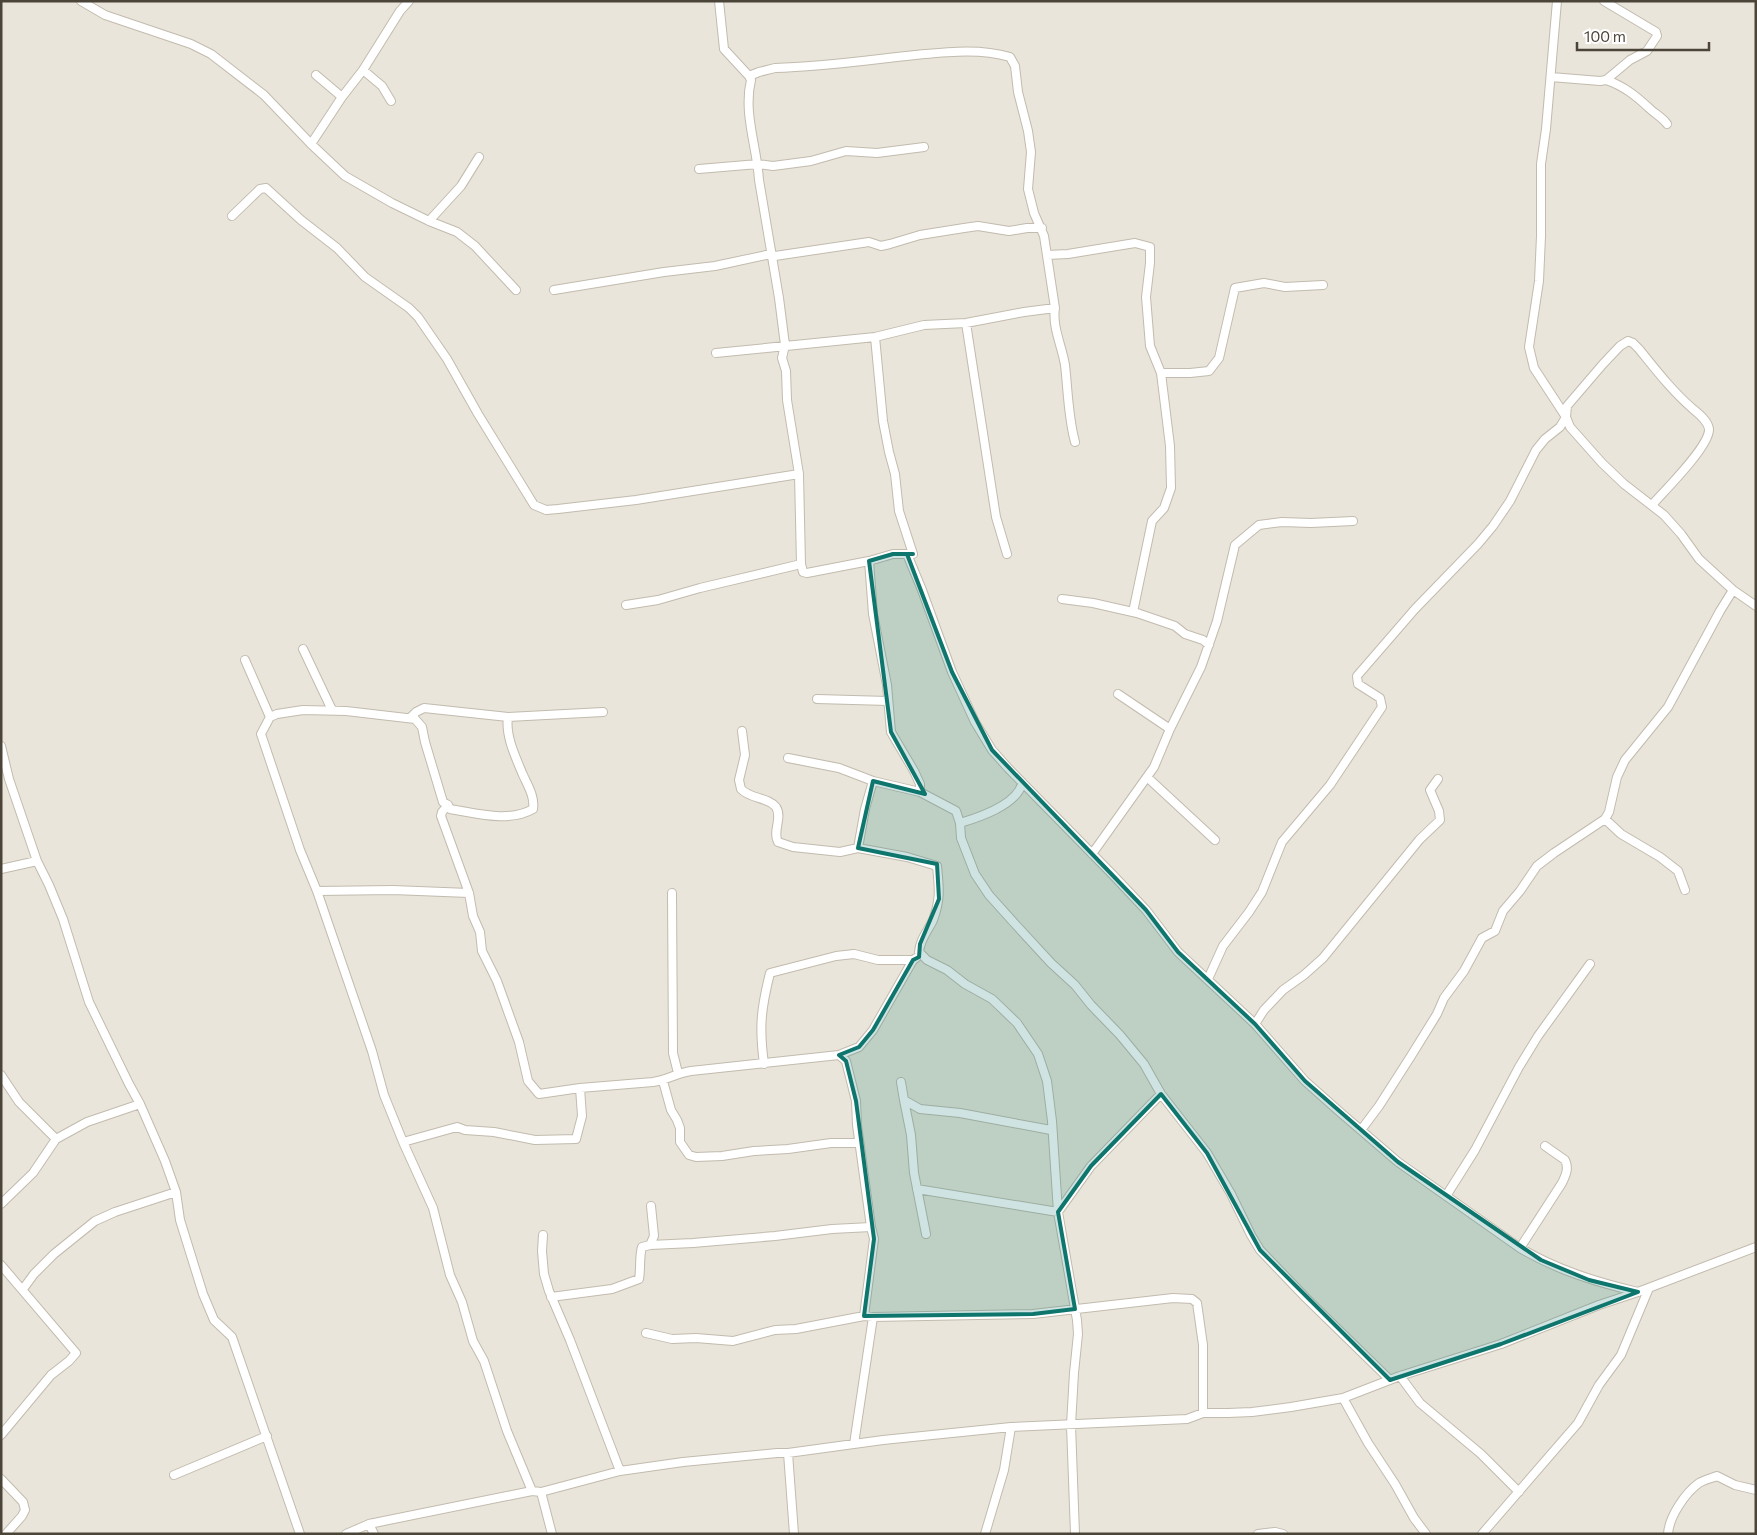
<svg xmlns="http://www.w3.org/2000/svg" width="1757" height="1535" viewBox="0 0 1757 1535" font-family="Commissioner,sans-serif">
<rect width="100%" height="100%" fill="#f6f3ec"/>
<path fill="#eae5da" d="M1 1H1756V1534H1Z"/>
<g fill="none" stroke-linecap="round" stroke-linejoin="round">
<defs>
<path id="minor" d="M81 1 105 15 191 44 211 54 264 95 311 144 345 176 392 203 429 221 457 232 475 246 516 290
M719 1 724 49 749 76
M1557 1 1546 129 1541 164V236L1539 281 1529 347 1534 368 1566 417 1570 427 1602 463 1624 484 1664 515 1681 534 1699 559 1733 590 1756 606
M363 70 382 86 391 101
M316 75 342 97
M1551 77 1600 81 1606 80 1630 60 1647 51 1657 36 1656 32 1604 1
M1606 80C1624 86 1636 96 1649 108 1655 114 1662 117 1667 124
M311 144 342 97 363 70 400 11 409 1
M699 169 758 164 773 166 811 161 846 151 877 153 924 147
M232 216 260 189 266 188 301 220 337 248 365 277 409 308 418 317 447 359 478 414 534 505 546 510 558 509 636 500 799 474
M429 221 461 186 479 157
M1047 255 1068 254 1135 243 1150 247V263L1146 297 1150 346 1161 373H1190L1209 371 1219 358 1235 288 1264 283 1285 287 1323 285
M554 290 664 272 715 266 771 254 775 256 869 242 881 246 890 244 920 235 964 228 978 226 1009 231 1027 228H1042
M966 323 996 517 1007 554
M875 337 924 325 966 323 1024 312 1055 308C1052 327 1062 346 1065 365 1068 391 1068 416 1075 442
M716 353 875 337 883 421 889 452 895 474 899 511 913 554
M910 554H907L922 590 952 672 975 722 992 750 1008 768 1113 875 1146 910 1178 952 1255 1024 1305 1081 1341 1113 1398 1162 1520 1248C1557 1270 1596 1282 1638 1292
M913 554H893L869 561 807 573 803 572 801 564 799 474 787 400 786 371 782 358 785 345 779 298 759 180C757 147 743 113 751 80L749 76 759 72 775 68C822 67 869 60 915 55 947 52 979 48 1010 57L1015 66 1018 92 1028 131 1031 152 1028 189 1034 213 1044 236 1055 308
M869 561 873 614 887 685 891 732 914 771 920 784V792L956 811 960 823 961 838 975 874 989 895 1016 925 1051 963 1075 985 1091 1005 1120 1035 1144 1064 1161 1094 1207 1153 1231 1194 1251 1235 1260 1250 1306 1298 1390 1380
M1062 599 1093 603 1137 613 1175 626 1185 634 1203 640 1209 645
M626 605 658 600 700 588 801 564
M1133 612 1152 521 1164 508 1171 488 1170 446 1161 373
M303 649 332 710
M245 660 270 717
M1118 694 1170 729
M817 699 888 701
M603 712 508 717C505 736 516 758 523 775 528 786 535 797 533 809 509 823 476 813 450 809L448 805 442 812 441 816 469 893 473 916 480 932 482 951 497 981 519 1042 528 1081 539 1094 580 1088 653 1082C667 1080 677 1073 691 1071L839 1055 859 1047 873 1030 913 960
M410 718 416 712 424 708 508 717
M742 731 745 755 739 780 741 789C750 799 768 797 776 807 783 818 772 831 778 842L793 847 840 852 858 848 907 857 937 866C939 887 941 899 933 920 928 931 920 939 919 952L927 960 947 970 965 984 992 999 1017 1023 1038 1054 1047 1081 1052 1121 1058 1212 1077 1320 1078 1334 1074 1373 1071 1425 1075 1534
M1 746 9 779 37 861 49 885 63 919 89 1002 129 1084 140 1104 165 1161 176 1192 180 1220 203 1294 214 1320 232 1337 300 1534
M788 758 839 768 873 781
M1147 777 1215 840
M448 805 443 802 425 742 422 727 415 719 346 711 303 710 277 714 270 717 261 734 300 850 317 891 372 1051 384 1095 403 1142 433 1208 450 1275 462 1302 473 1341 484 1361 507 1431 532 1491
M1605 819 1621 834 1660 857 1678 871 1685 890
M960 823C980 817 1016 805 1022 784
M858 848 865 809 873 781 920 792
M1092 854 1154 767 1170 729 1201 667 1217 621 1235 545 1259 525 1282 522 1311 523 1353 521
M1 869 37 861
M317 891 393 890 469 893
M672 893 673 1053 678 1073
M1208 979 1223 946 1249 912 1262 892 1282 842 1330 785 1382 707 1380 698 1358 684 1357 676 1415 609 1478 544 1493 526 1510 501 1536 450 1545 439 1560 427 1566 417 1567 406 1603 364 1620 346 1628 341 1633 343 1639 349C1656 370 1672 391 1693 409 1699 414 1708 421 1709 429 1710 446 1664 491 1652 505
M1255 1024 1264 1010 1283 990 1304 975 1323 958 1420 839 1440 820 1439 811 1430 790 1438 779
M839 1055 846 1061 856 1101 857 1125 871 1227
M764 1064C759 1027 761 1009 770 973L836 956 854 954 878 960H913L916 958
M1 1075 19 1102 56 1139
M663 1081 671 1110 677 1120 680 1128V1142L689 1155 696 1157 722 1156 754 1151 788 1149 831 1143H859
M901 1082 904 1100 920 1109 960 1113 1051 1130
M904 1100 911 1135 914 1173 926 1234
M1361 1130 1379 1106 1411 1056 1437 1014 1444 998 1464 971 1482 938 1495 931 1503 911 1520 891 1537 866 1554 853 1605 819 1609 812 1617 777 1625 760 1668 707 1720 611 1733 590
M403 1142 457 1127 465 1130 494 1132 535 1140 576 1139 582 1116 580 1088
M917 1189 1058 1212 1091 1166 1161 1094
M1446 1196 1475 1150 1519 1067 1538 1036 1590 964
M1 1204 33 1173 56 1139 87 1122 140 1104
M543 1235 542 1251 544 1274 549 1291 570 1340 620 1471
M650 1245 654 1236 651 1206
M1520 1248 1562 1183C1566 1175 1569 1168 1565 1160L1545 1146
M1 1265 76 1353 69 1361 51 1375 1 1435
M23 1289 34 1274 54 1254 95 1221 115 1212 176 1192
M551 1297 612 1289 639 1279C641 1268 639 1257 642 1247L650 1245 693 1243 775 1236 832 1229 871 1227 874 1239 864 1316
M646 1333 672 1339 696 1338 733 1341 775 1330 796 1329 864 1316 873 1317 1033 1314 1173 1298 1192 1299 1197 1303 1203 1345V1413
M1400 1376 1420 1403 1481 1454 1519 1492
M1343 1398 1368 1443 1395 1484 1414 1518 1426 1534
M854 1444 873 1317
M788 1453 794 1534
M174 1475 267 1436
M1 1479 23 1502 25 1510 22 1516 6 1534
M541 1492 552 1534
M369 1524 374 1534
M346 1534 369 1524 532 1491 541 1492 620 1471 683 1462 777 1453H788L883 1440 1011 1427 1187 1419 1203 1413H1228L1252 1412 1291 1407 1343 1398 1400 1376 1501 1344 1599 1305 1638 1292 1756 1247
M985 1534 1004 1470 1011 1427
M1258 1534 1275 1532 1283 1534
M1482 1534 1578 1423 1599 1385 1621 1355 1649 1288
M1668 1534C1669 1517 1685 1493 1699 1483 1704 1480 1712 1478 1717 1476L1735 1485 1756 1490"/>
</defs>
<use href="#minor" stroke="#c2bbae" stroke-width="10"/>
<use href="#minor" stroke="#fff" stroke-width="8"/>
</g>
<path fill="#0f766e" fill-opacity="0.2" stroke="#0f766e" stroke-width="4" stroke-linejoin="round" d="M893 554H913H907L952 672 992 750 1146 910 1178 952 1255 1024 1305 1081 1398 1162 1541 1260 1589 1280 1638 1292 1501 1344 1390 1380 1260 1250 1207 1153 1161 1094 1091 1166 1058 1212 1075 1309 1033 1314 864 1316 874 1239 856 1101 846 1061 839 1055 859 1047 873 1030 913 960 919 957 920 944 939 899 937 864 858 848 873 781 925 794 891 732 869 561Z"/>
<rect width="1757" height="1535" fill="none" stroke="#4b4439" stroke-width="5"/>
<path d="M1577 42v8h132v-8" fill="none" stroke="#4b4439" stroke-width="2.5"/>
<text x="1584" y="42" font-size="15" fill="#4b4439" stroke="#ffffff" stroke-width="4" paint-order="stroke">100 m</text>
</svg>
